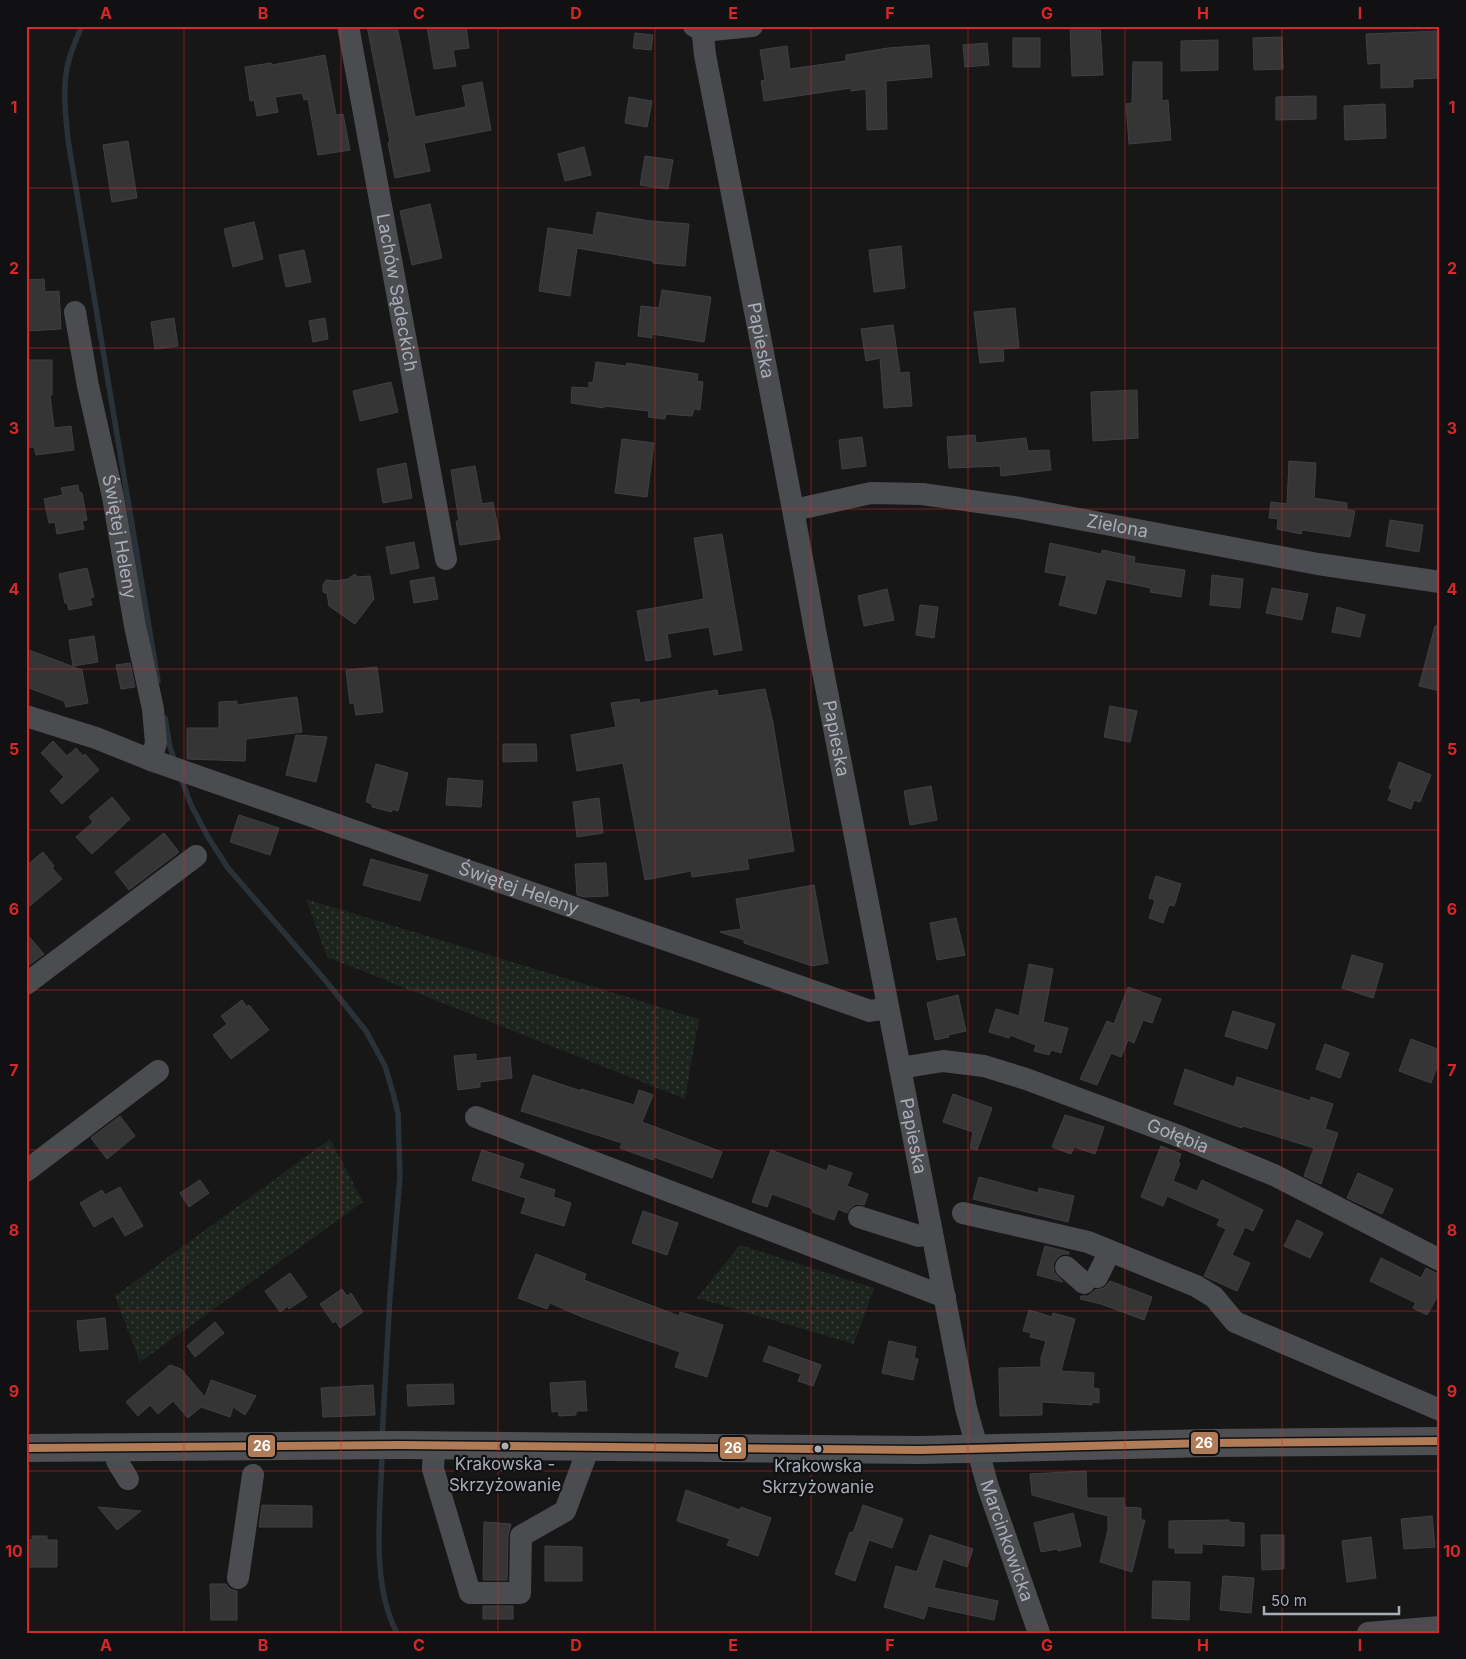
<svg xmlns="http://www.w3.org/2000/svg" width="1466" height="1659" viewBox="0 0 1466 1659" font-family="Inter,sans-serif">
<defs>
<pattern id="grass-dots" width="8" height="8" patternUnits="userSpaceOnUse" patternTransform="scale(1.25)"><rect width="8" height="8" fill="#1d241e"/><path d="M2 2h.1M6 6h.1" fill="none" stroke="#3b413d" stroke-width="1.8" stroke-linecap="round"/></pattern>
</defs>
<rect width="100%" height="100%" fill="#171717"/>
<path fill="url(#grass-dots)" d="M306 899 699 1019 685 1099 327 957Z
M330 1139 363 1202 140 1362 115 1296Z
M740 1245 874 1288 854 1344 697 1298Z"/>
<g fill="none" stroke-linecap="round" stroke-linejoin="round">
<path stroke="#2a3239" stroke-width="5.5" d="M82 26C75 42 68 58 66 74 63 96 66 118 68 140L158 681
M165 718 170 747 175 762
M181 778 191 805 208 837 228 868 325 980 366 1031 385 1066 393 1093 398 1113 400 1176 390 1296 382 1438
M382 1453C381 1509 370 1582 397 1633"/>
</g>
<path fill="#353536" stroke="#3f4043" d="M367 26H397L415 117 466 107 462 86 482 82 491 130 424 143 430 171 395 178 388 143 390 142Z
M427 26H466L469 48 453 50 456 66 434 69Z
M1070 26H1100L1103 75 1072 76Z
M1439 31 1440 78 1413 79V87L1381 88V63L1368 64 1366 34Z
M635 33 653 35 651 50 633 48Z
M1282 37 1283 69 1254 70 1253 38Z
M1013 38H1040V67H1013Z
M1218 40V70L1181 71V41Z
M987 43 989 65 965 67 963 45Z
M929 45 932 77 886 81 887 129 867 130 866 89 851 91V88L764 101 761 81 765 80 760 50 787 46 790 69 846 61V55L888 48Z
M325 55 336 115 343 114 350 150 318 155 308 99 304 100 302 93 275 97 278 112 257 116 254 100 250 101 245 67 271 63 272 65Z
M1133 62H1162V101L1168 100 1171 140 1129 144 1126 104 1132 103Z
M1316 96V119L1276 120V97Z
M629 97 652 101 647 127 625 123Z
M1385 104 1386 138 1345 140 1344 106Z
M128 141 137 198 112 202 103 145Z
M584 147 591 175 565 181 558 154Z
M645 156 673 160 668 189 640 185Z
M430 204 442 258 412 265 400 211Z
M597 212 650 221 689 224 685 266 653 263V261L577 248 570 296 539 291 548 228 593 235Z
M254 222 263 259 233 267 224 229Z
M901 246 905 288 874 292 869 250Z
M304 250 311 282 286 287 279 255Z
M44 279 45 292 59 291 61 329 26 331V280Z
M662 290 711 297 704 342 652 334V338L638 336 641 306 659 308Z
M1015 308 1019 348 1003 349 1004 361 980 363 974 312Z
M174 318 178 346 155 349 151 322Z
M325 318 328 339 313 342 309 321Z
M893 325 900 373 909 372 912 406 884 408 880 358 866 361 861 329Z
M26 360H52V395H50L54 428 71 426 74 450 36 455 34 447 26 448Z
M596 362 626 366 627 363 698 374 697 381 703 382 700 410 694 409 692 416 666 414 665 419 648 417 649 411 604 406V408L571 403 572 387 589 388V382L593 383Z
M391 382 398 412 360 421 353 391Z
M1137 390 1138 438 1093 441 1091 392Z
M975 435 976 443 1026 438 1028 451 1049 450 1051 470 1001 476 1000 466 949 468 947 437Z
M862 437 866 466 842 469 839 440Z
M622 439 654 443 647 497 615 493Z
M1289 461 1316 463 1314 498 1347 503V510L1355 511 1350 537 1302 530 1301 534 1277 529 1278 519 1269 518 1271 502 1287 504Z
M406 463 412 498 383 503 377 469Z
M475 466 482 504 493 502 500 539 460 545 456 521H459L451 470Z
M78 485 79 492 82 493 87 520 82 521 84 529 57 534 55 522 49 523 44 499 63 495 61 488Z
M1390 520 1423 525 1419 552 1386 546Z
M722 534 742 650 714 655 709 627 667 634 671 657 646 661 637 611 704 599 694 538Z
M414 542 419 568 391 574 386 547Z
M1050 543 1101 554 1102 550 1135 557 1134 563 1185 570 1181 597 1150 592 1151 588 1106 579 1096 614 1059 605 1067 576 1045 572Z
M87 568 94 597 90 598 92 605 69 610 67 603H65L59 574Z
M355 574 357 577 370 576 374 599 355 624 329 606 327 593 323 592V585L326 580 335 581 348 579Z
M1212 575 1243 579 1240 608 1210 605Z
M434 577 438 599 414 603 410 581Z
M1272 588 1308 594 1302 620 1266 613Z
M887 589 894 620 864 626 858 596Z
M920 605 938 607 934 638 916 635Z
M1337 607 1365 615 1360 637 1332 632Z
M1435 626H1440V691L1419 686Z
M94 636 98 662 73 666 69 640Z
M26 649 82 670 88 703 66 707 64 701 26 687Z
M130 663 135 687 121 689 116 665Z
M377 667 383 712 356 715 354 703 350 704 346 670Z
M765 689 773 723 794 851 747 859 749 869 692 877 691 871 645 880 623 763 577 771 571 735 616 727 611 703 639 699 640 703 717 690 718 696Z
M297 697 302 732 246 739 245 761 187 759V728H219V702L237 701V705Z
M1110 706 1137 711 1130 742 1104 737Z
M296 735 327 737 316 782 286 775Z
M53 741 67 756 76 748 83 756 85 754 99 770 62 804 50 791 64 777 41 753Z
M503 744H536L537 761 503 762Z
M1399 762 1431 775 1420 802 1414 800 1411 809 1388 800 1392 790 1389 788Z
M376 764 408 773 398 811 392 809V812L372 807V804L366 802Z
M448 778 483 781 481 807 446 805Z
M931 786 937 820 910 825 904 791Z
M112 797 130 819 92 854 76 837 93 822 89 817Z
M599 798 603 833 577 837 573 802Z
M239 815 279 828 270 855 230 842Z
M164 833 179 852 129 890 115 872Z
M43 852 54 866 52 868 62 879 26 909V866Z
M371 859 428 875 420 901 363 885Z
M606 863 608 896 584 897 577 895 575 864Z
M1156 876 1181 884 1174 906 1169 905 1163 923 1149 918 1155 900 1149 898Z
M814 885 828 963 812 966 744 943V940L720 932 741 929 736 899Z
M956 918 965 955 937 960 930 923Z
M26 933 44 954 26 967Z
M1352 955 1383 964 1373 998 1342 988Z
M1029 964 1053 969 1043 1022 1068 1028 1061 1053 1051 1050 1049 1055 1034 1051 1036 1045 1010 1035 1009 1038 989 1032 996 1009 1019 1016Z
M1128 987 1161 999 1152 1023 1143 1020 1134 1043 1128 1040 1121 1057 1111 1053 1097 1085 1080 1079 1107 1021 1114 1024Z
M958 995 966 1031 948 1035 949 1037 935 1040 927 1003Z
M242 1000 247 1007 249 1005 269 1030 231 1059 213 1035 227 1024 221 1016Z
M1233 1011 1275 1024 1267 1049 1225 1036Z
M1411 1039 1440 1050V1060L1431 1083 1399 1071Z
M1325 1044 1349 1053 1340 1078 1316 1069Z
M476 1054V1061L510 1057 512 1078 480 1082V1087L458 1090 454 1056Z
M1185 1069 1234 1087 1237 1077 1310 1101 1311 1097 1333 1104 1325 1129 1338 1133 1321 1184 1304 1176 1314 1148 1243 1126 1242 1128 1174 1104Z
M533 1075 581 1091V1089L634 1105 639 1090 653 1095 642 1122 722 1152 712 1178 654 1157 653 1160 620 1148 622 1143 521 1111Z
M953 1094 992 1108 977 1150 970 1148 973 1132 943 1122Z
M1065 1115 1104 1127 1095 1154 1074 1147 1071 1154 1052 1147Z
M120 1116 135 1136 107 1159 91 1138Z
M1161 1146 1181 1154 1178 1162 1180 1163 1173 1181 1197 1191 1202 1180 1263 1210 1253 1231 1245 1227 1232 1255 1250 1263 1237 1291 1204 1276 1226 1229 1217 1225 1220 1219 1167 1196 1163 1206 1141 1197Z
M482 1150 524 1164 519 1178 555 1190 553 1197 571 1203 564 1226 521 1213 526 1198 472 1180Z
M771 1150 827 1171 829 1165 852 1173 847 1186 868 1194 864 1205 856 1204 850 1208 847 1213 838 1209 834 1220 812 1212 813 1209 772 1194 767 1207 752 1202Z
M1358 1173 1393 1189 1382 1214 1347 1198Z
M979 1177 1038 1193 1039 1188 1074 1196 1068 1222 973 1199Z
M200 1180 209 1193 189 1207 180 1193Z
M120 1187 143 1226 125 1236 113 1216 94 1227 80 1203 102 1190 105 1195Z
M643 1211 678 1223 667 1255 632 1243Z
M1297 1220 1323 1233 1310 1258 1284 1246Z
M1045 1246 1069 1252V1254H1062L1057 1258 1053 1264 1054 1272 1063 1282 1037 1275Z
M536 1254 586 1274 584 1280 679 1316 680 1312 723 1325 707 1377 675 1367 680 1352 582 1317 550 1303 547 1309 518 1298Z
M1381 1258 1421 1278 1426 1268 1440 1275V1292L1427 1315 1413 1308 1416 1303 1370 1281Z
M290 1273 307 1297 289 1309 288 1306 280 1312 265 1291Z
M1110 1281 1152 1297 1144 1320 1101 1304 1080 1299 1081 1296H1088L1095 1290 1104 1288Z
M342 1289 347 1296 351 1293 363 1312 340 1328 336 1321 333 1323 320 1304Z
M1029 1310 1052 1317 1053 1313 1075 1319 1061 1371 1094 1373 1093 1388 1099 1389V1403L1092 1402V1405L1042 1402V1415L1000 1416 999 1368 1041 1367V1358L1046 1341 1030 1337 1031 1333 1023 1331Z
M105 1318 108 1349 80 1351 77 1321Z
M215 1322 224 1333 195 1357 187 1346Z
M889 1341 916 1347 914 1358 918 1359 913 1380 882 1373Z
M769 1346 821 1365 813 1386 798 1381 801 1374 763 1361Z
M170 1365 181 1369 205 1397 211 1380 256 1396 245 1415 233 1407 230 1417 201 1407 188 1418 173 1401 158 1414 150 1405 138 1416 126 1402Z
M585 1381 587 1411H576V1415L559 1416 558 1411 552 1412 550 1383Z
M453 1384 454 1404 408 1406 407 1385Z
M373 1385 375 1415 323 1417 321 1388Z
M1086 1471 1087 1498H1124V1507L1141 1508V1520H1145L1132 1572 1100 1562 1108 1530V1516L1032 1495 1030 1474Z
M686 1490 740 1510 741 1507 771 1518 758 1556 727 1545 730 1539 677 1521Z
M262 1505 312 1506V1527H259Z
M863 1505 903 1519 892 1548 869 1540 855 1581 835 1574 850 1532 853 1533Z
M98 1507 141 1511 117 1530Z
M1073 1513 1081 1546 1058 1551 1057 1549 1041 1552 1034 1523Z
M1432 1516 1435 1547 1404 1549 1401 1519Z
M1229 1520V1522L1244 1523V1546L1202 1544V1553H1175V1548H1169V1521Z
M484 1522 511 1524 508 1536 507 1580H483Z
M930 1535 973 1549 967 1567 943 1559 934 1588 998 1601 994 1620 928 1606 924 1619 884 1607 896 1566 917 1572Z
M1261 1535H1284V1569L1262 1570Z
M32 1536H47V1540H57V1567H26V1540H32Z
M1371 1537 1376 1578 1347 1582 1342 1541Z
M545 1546 582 1547V1581H545Z
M1223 1576 1254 1578 1251 1613 1220 1610Z
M1153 1581 1190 1582 1189 1620 1152 1618Z
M210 1584H226L230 1589 237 1591V1620H211Z
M483 1606H513V1619H483Z"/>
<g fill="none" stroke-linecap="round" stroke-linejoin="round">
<g stroke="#4b4c50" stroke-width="22">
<path id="s1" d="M348 26 446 559"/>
<path d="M694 26 703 31 752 26"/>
<path id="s2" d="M702 26 705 55C742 247 781 438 815 630L966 1408 988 1487 1039 1633"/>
<path id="s3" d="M75 312 88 386 113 497 135 626 153 709 156 743 151 760"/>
<path id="s4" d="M794 510 871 493 922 494 1020 508 1318 564 1440 582"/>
<path id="s5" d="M26 716 96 738 151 760 870 1011 888 1008"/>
<path d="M26 984 196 856"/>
<path id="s6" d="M900 1068 943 1061 984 1066 1026 1079 1176 1135 1274 1175 1440 1260"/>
<path d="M476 1117 945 1297"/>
<path d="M26 1171 158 1071"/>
<path d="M963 1213 1088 1242 1196 1286 1214 1297 1235 1322 1440 1410"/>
<path d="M859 1217 919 1236"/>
<path d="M1066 1267 1084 1283"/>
<path d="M1097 1277 1110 1251"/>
<path d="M434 1446 433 1469 470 1593H520L521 1536 565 1511 589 1447"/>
<path d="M117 1461 128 1479"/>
<path d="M238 1578 253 1475"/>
<path d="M1368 1633 1440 1627"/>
</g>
<path stroke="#4d4f52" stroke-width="28" d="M26 1448 399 1445 920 1450 1209 1443 1440 1441"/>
<defs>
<path id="bus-1" d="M26 1448 399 1445 920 1450 1209 1443 1440 1441"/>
</defs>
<use href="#bus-1" stroke="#111113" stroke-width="11"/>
<use href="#bus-1" stroke="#b07c57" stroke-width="8"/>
</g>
<path fill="none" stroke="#d62828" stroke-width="1" stroke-opacity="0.55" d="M184 26V1633M341 26V1633M498 26V1633M655 26V1633M811 26V1633M968 26V1633M1125 26V1633M1282 26V1633M26 188H1440M26 348H1440M26 509H1440M26 669H1440M26 830H1440M26 990H1440M26 1150H1440M26 1311H1440M26 1471H1440"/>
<g fill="#a8adb8" stroke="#111113" stroke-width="2">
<circle cx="505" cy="1446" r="4.5"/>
<circle cx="818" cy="1449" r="4.5"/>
</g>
<g text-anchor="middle" stroke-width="4.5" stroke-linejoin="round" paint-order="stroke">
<g font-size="17" fill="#a8adb8" stroke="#111113">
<text x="505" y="1470">Krakowska -<tspan x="505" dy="21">Skrzyżowanie</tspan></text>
<text x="818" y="1472">Krakowska<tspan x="818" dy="21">Skrzyżowanie</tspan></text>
</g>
<g font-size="18" fill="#a8adb8" stroke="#111113">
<text dy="6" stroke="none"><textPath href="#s1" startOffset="271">Lachów Sądeckich</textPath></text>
<text dy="6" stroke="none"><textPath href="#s2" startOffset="320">Papieska</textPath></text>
<text dy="6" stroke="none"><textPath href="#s4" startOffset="328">Zielona</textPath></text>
<text dy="6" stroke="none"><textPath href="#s3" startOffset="229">Świętej Heleny</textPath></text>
<text dy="6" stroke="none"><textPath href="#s2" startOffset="725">Papieska</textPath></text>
<text dy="6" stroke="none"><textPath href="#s5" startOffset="522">Świętej Heleny</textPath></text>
<text dy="6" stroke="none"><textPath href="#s2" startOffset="1130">Papieska</textPath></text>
<text dy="6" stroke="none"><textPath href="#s6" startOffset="291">Gołębia</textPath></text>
<text dy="6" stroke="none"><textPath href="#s2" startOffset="1546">Marcinkowicka</textPath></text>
</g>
</g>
<g stroke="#111113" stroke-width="2">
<rect x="1190" y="1431" width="29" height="24" rx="5" fill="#b07c57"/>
<rect x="247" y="1434" width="29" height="24" rx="5" fill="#b07c57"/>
<rect x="719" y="1436" width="28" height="24" rx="5" fill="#b07c57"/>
</g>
<g font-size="14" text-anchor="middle" font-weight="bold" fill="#fff">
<text x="1204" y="1448">26</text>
<text x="262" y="1451">26</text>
<text x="733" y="1453">26</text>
</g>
<rect width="1466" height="1659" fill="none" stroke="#111113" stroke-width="55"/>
<path d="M1264 1606v8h135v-8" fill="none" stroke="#a8adb8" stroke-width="2.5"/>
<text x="1271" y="1606" font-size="15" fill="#a8adb8" stroke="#111113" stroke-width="4" paint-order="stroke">50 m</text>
<rect x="28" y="28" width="1410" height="1604" fill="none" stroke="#d62828" stroke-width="2"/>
<g font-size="16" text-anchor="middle" font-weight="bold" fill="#d62828">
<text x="106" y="19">A</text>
<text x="263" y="19">B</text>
<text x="419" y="19">C</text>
<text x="576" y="19">D</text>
<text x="733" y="19">E</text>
<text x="890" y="19">F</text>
<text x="1047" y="19">G</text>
<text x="1203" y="19">H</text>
<text x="1360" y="19">I</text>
<text x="14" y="113">1</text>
<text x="1452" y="113">1</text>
<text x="14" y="274">2</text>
<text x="1452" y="274">2</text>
<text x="14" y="434">3</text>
<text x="1452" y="434">3</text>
<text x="14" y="595">4</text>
<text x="1452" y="595">4</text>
<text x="14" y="755">5</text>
<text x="1452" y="755">5</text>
<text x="14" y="915">6</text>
<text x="1452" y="915">6</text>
<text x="14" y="1076">7</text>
<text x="1452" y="1076">7</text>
<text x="14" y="1236">8</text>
<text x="1452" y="1236">8</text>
<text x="14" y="1397">9</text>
<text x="1452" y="1397">9</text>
<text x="14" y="1557">10</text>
<text x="1452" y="1557">10</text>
<text x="106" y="1651">A</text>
<text x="263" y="1651">B</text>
<text x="419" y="1651">C</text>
<text x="576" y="1651">D</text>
<text x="733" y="1651">E</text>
<text x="890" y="1651">F</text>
<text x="1047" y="1651">G</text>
<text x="1203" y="1651">H</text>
<text x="1360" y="1651">I</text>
</g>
</svg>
